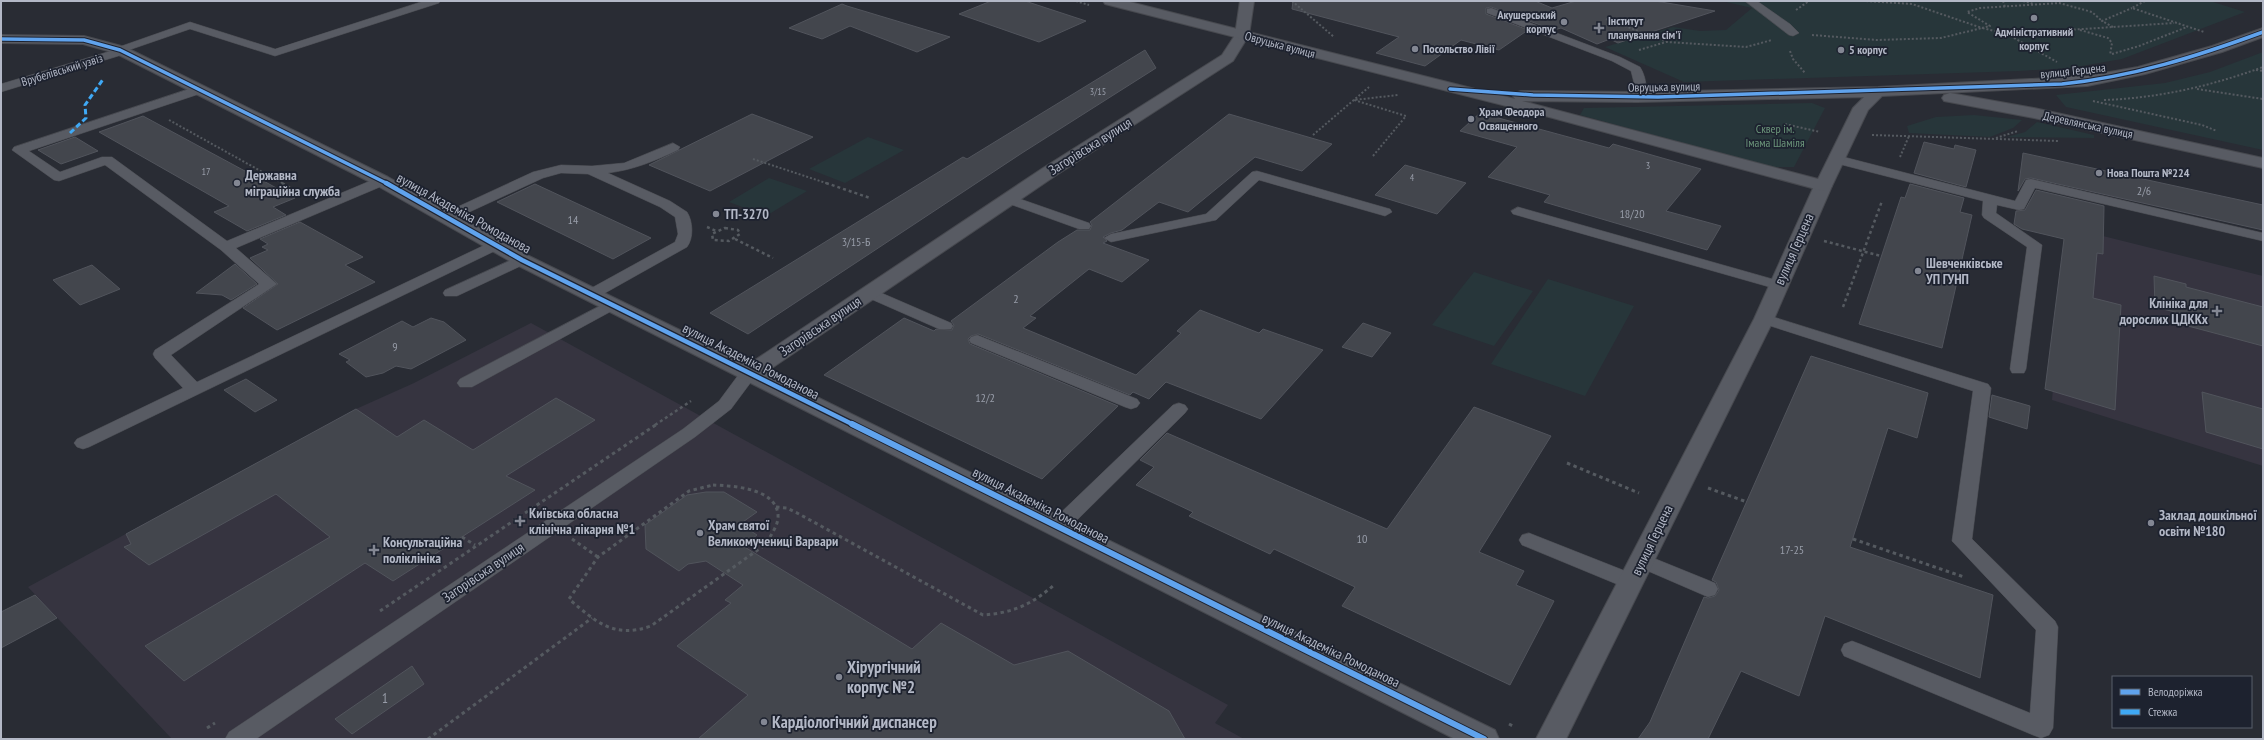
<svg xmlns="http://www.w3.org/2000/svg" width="2264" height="740" font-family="'PT Sans Narrow',sans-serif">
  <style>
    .medical { fill: #363440 }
    .green { fill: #27363a }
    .building { fill: #43464d; stroke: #51545c }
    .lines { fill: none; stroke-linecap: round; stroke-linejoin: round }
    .service-casing { stroke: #47494f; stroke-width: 1 }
    .minor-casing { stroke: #47494f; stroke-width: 2 }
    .tertiary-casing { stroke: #47494f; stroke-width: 2 }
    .path-far2 { stroke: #555a60; stroke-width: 2; stroke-dasharray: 2 2; stroke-linecap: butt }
    .path-far1 { stroke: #555a60; stroke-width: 2.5; stroke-dasharray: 3 3; stroke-linecap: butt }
    .path { stroke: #555a60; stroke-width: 3; stroke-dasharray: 3.5 3.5; stroke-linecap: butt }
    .service { fill: #585b63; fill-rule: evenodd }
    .minor { fill: #585b63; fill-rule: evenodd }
    .tertiary { fill: #585b63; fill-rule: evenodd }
    .quiet { stroke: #3fa9f5; stroke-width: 3; stroke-dasharray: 5.5 3; stroke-linecap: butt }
    .cycleway-far2-casing { stroke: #1d222f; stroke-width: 5.5 }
    .cycleway-far1-casing { stroke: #1d222f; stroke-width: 7 }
    .cycleway-casing { stroke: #1d222f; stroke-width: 8 }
    .cycleway-far2 { stroke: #60a3ed; stroke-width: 3.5 }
    .cycleway-far1 { stroke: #60a3ed; stroke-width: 4.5 }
    .cycleway { stroke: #60a3ed; stroke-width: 6 }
    .poi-dot { fill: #838793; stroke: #1d222f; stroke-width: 1.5 }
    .labels { text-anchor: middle; stroke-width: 3.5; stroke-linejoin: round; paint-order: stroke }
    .far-number-label { font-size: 10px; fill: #979ca8 }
    .far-poi-label { font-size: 12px; font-weight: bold; fill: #b3b8c6; stroke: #1d222f; text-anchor: start }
    .far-street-label { font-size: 12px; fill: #b3b8c6; stroke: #1d222f }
    .far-park-label { font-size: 12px; fill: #6b957a; stroke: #1d222f }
    .number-label { font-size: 12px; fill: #979ca8 }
    .street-label { font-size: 14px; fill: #b3b8c6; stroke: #1d222f }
    .poi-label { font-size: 14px; font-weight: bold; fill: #b3b8c6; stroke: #1d222f; text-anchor: start }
    .near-number-label { font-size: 14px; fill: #979ca8 }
    .near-poi-label { font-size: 17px; font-weight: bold; fill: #b3b8c6; stroke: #1d222f; text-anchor: start }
  </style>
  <rect width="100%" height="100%" fill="#292c34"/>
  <g class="medical">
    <path d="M2067,227L2263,276V466L2052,400Z"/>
    <path d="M531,323L1228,705L1215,723L1244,739H172L28,587L356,409L414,383Z"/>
  </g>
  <g class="green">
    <path d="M1722,1H2210L2245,12L2122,59L2070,68L2019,71L1684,82L1605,47L1673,27L1700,31L1726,30L1752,8Z"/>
    <path d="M2263,52V150L2066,107L2056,95L2165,83L2210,72Z"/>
    <path d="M1812,103L1825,108L1794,167H1771L1580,115L1584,108Z"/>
    <path d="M1974,115L2022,120L2013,128L1990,137L1909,133L1907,126L1936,117Z"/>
    <path d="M2037,122L2094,135V138L2007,137L2025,132Z"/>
    <path d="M868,137L904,150L845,183L809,169Z"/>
    <path d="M769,178L807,191L766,216L729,202Z"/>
    <path d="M1474,272L1533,291L1494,346L1432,325Z"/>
    <path d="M1548,279L1634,306L1585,396L1491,364Z"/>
  </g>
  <g class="building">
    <path d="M991,1H1025L1086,21L1039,42L959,14Z"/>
    <path d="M1293,1H1535L1552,8L1576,1H1655L1715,11L1618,43L1610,39L1597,44L1561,28L1554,30L1491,7L1486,8V14L1528,30L1499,50L1461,40L1425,66L1376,53L1399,37L1292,9Z"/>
    <path d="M842,4L847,6L950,37L917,52L850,26L822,39L789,28Z"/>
    <path d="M1145,50L1156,68L1022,153L748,334L710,313L963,157L967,159Z"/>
    <path d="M1480,113L1609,148L1613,144L1701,169L1666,211L1721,226L1707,250L1544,202L1550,195L1488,177L1517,147L1460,131Z"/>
    <path d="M752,114L813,137L710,191L649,165Z"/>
    <path d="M1229,114L1332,144L1302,171L1255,157L1188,212L1159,202L1122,230L1111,233L1103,237L1107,241L1103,243L1149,260L1122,282L1089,269L1030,316L1036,318L1023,328L1136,375L1181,333L1177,331L1200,310L1259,333L1263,329L1323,350L1261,419L1166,382L1149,399L1133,392L1130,395L978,334L971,336L968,339L970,344L1118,406L1042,479L824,375L904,318L934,331L936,329L952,330L954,325L951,321L1058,242L1077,230H1090L1092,225L1090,222Z"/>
    <path d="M143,116L295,198L273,207L286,215L247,231L214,212L229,206L99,132Z"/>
    <path d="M75,137L98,151L61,164L38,150Z"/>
    <path d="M1924,142L1954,149L1955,145L1976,150L1966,187L1914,173Z"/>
    <path d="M2023,153L2263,205V230L2031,178L2025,179L2018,191Z"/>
    <path d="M1405,165L1466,183L1437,214L1375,195Z"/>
    <path d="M535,184L651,238L613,259L497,202Z"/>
    <path d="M1910,184L1964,198L1960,212L1972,215L1942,348L1859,324L1901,197L1905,198Z"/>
    <path d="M2036,190L2104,206L2103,254L2097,253L2093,298L2121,305L2115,410L2045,389L2064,239L2022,229L2014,224L2016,211L2025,210Z"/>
    <path d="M300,222L363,257L345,265L375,282L277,330L243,308L278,284L250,258L268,250L262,247L268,244L260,239Z"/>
    <path d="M235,264L257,284L231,300L222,295L196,293Z"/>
    <path d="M92,265L120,289L80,305L53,280Z"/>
    <path d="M2154,276L2186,284V287L2263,307V346L2188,326L2187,315L2155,307Z"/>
    <path d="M431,318L444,322L466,340L411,369L396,366L383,373L366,377L346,362L350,360L339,354L402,321L413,327Z"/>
    <path d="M1363,323L1391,333L1372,357L1342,347Z"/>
    <path d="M1811,356L1928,393L1917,438L1888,428L1850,547L1993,595L1980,678L1825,616L1799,696L1741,671L1708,739H1638L1650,722L1704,597L1708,598L1715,596L1719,590L1716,582L1712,580Z"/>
    <path d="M246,379L277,400L255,412L224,390Z"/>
    <path d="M2202,392L2263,409V449L2206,432Z"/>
    <path d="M1992,395L2030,406L2027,429L1989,417Z"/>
    <path d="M556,398L595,420L506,476L535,490L393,581L365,563L184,681L145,646L330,537L276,494L149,565L124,547L131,544L126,534L356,409L397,437L424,420L473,450Z"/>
    <path d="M1474,407L1551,436L1479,552L1524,571L1516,585L1554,601L1510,685L1342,606L1355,587L1274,549L1270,554L1189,516L1193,512L1136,485L1154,467L1140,460L1167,433L1387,529Z"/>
    <path d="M706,492H724L757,512L740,524L757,535L743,546L912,649L941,623L1014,665L1068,651L1169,711L1185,739H698L748,695L677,646L731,603L725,600L743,585L706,561L688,564L679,571L646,549L645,525L687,495Z"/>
    <path d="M35,595L57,618L1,648V612Z"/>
    <path d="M412,666L424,684L352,734L335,719Z"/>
  </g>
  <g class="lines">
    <g class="service-casing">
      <g id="service">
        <path d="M424,1H440L439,3L275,56L190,29L129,50L128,53L1,92V84L114,50L116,48L190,22L275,49Z"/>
        <path d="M1745,1H1757L1790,24L1799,33L1793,36L1789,35Z"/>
        <path d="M1491,8L1620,57L1640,67C1646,76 1651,97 1637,101L1631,97L1635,87L1631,71L1612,61L1487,13V9Z"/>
        <path d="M198,86L204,90L202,93L29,151L60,172L102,157H112L227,241L377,178L382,177L389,181L387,184L236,248L277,284L171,355L197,382L491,242H501L503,245L501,248L89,447L83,449L77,447L74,443L77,439L183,388L155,358L153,354L155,350L259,284L221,250L105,165L59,181L54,180L12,150L14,147Z"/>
        <path d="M673,143L680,147L678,150C655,161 633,170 608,173L670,201L687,212C693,221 694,238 687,247L598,297H586L584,294L586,291L675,242L678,234L675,217L660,207L588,174L561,173L543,178L450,221H440L438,218L440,215L533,172L561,165L592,166L624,163Z"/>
        <path d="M1836,155L2015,201L2026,180L2031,179L2263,233V241L2035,188L2024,209L2019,210L1997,205L1996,213L2042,245L2026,369L2024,373H2012L2010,369L2027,247L1984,218L1982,215L1983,201L1831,162L1829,159Z"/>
        <path d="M1257,171L1390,209L1392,212L1385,216L1259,180L1216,220L1111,242L1104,238L1111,234L1206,214L1252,172Z"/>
        <path d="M1009,195L1089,223L1091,226L1089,229H1079L1004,202L1002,199L1004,196Z"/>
        <path d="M1518,207L1783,282L1786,285L1783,288H1773L1513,214L1511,211Z"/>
        <path d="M522,255L527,257L530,260L527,263L457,296H445L443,293L445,290Z"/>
        <path d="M870,288L951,323L953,326L951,329H939L864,296L862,293L864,290Z"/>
        <path d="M613,299L619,301L621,304L619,307L472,387H460L457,383L460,379Z"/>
        <path d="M1764,314L1988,384L1991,388L1972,539L2055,621L2058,627L2053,728L2049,735L2041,738L2033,735L1844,656L1841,650L1844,644L1852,641L1860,644L2030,713L2036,630L1952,541L1973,391L1758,322L1756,319L1758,316Z"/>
        <path d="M977,335L1137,399L1140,403L1137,407L1131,409L1125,407L971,343L969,340L971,337Z"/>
        <path d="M748,369L754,370L757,374L731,409L695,437L256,739H225L229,732L683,429L719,401L742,370Z"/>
        <path d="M1179,403L1185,405L1188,409L1185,413L1065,532L1058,534L1051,532L1048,527L1051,522L1173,405Z"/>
        <path d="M1529,533L1638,576L1641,582L1638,588L1631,590L1522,545L1519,540L1522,535Z"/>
        <path d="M1641,553L1715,583L1718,589L1715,595L1708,597L1634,565L1631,560L1634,555Z"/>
      </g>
    </g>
    <g class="minor-casing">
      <g id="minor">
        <path d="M1240,1H1254L1249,35L1233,61L1055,176L766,372L1495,730L1499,739H1455L515,264L376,185L115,53L83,44L1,43V35L84,36L125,47L388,177L529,256L749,364L1043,168L1222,55L1235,35Z"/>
        <path d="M1823,181L1829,182L1832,186L1774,319L1566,739H1536L1754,319L1814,186L1817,182Z"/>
      </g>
    </g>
    <g class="tertiary-casing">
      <g id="tertiary">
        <path d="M1103,1H1126L1515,99L1513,96L1515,93L1521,91L1637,92L1878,87L2087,76L2138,67L2212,46L2263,28V37L2222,52L2145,74L2087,86L1882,96L1868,110L1832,186L1829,190L1823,191L1538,114L1105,4ZM1864,97L1853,108L1818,179L1522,101L1637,102Z"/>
        <path d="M1950,93L2034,108L2263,158V168L2034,118L1944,101L1942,98L1944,95Z"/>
      </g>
    </g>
    <g class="path-far2">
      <path d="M1076,1L1089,5"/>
      <path d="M1292,1L1334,37"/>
      <path d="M1866,1L1912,4L1982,28L1990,26L1967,12L1980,8L2059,3L2092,12L2102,21"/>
      <path d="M2003,1L2005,7"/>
      <path d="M2023,1L2034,4"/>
      <path d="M2145,1L2132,8L2204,32"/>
      <path d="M1796,10L1809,1"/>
      <path d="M1606,19L1665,41"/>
      <path d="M2113,27L2102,21L2132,8"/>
      <path d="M2080,30L2108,38L2112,43L2110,55"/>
      <path d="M2007,34L2057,62"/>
      <path d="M1812,35L1877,40L1941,38L1982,28L2007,34L2174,23"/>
      <path d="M1639,50L1666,42L1746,47L1772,40"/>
      <path d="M1790,51L1793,59L1805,73"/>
      <path d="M2112,54L2139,46L2187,27"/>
      <path d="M2256,70L2263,71"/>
      <path d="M2197,89L2263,99"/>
      <path d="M2104,100C2159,98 2211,86 2263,67"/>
      <path d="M2093,101L2202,125L2217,131"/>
      <path d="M169,120L284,184"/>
      <path d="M1785,124L1820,132"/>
      <path d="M1313,135L1369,87"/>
      <path d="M1872,135L2059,141"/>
      <path d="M1996,138L2018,131"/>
      <path d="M1373,156L1406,116L1354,100L1398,95"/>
      <path d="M1900,157L1909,136"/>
      <path d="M753,159L829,184"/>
    </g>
    <g class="path-far1">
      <path d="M282,183L301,194"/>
      <path d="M826,183L870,198"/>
      <path d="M707,227L716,231"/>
      <path d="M725,228L738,230L740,234L729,241L713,240L712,234Z"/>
      <path d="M735,239L773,258"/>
      <path d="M1824,241L1881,256"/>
      <path d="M1843,307L1882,201"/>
      <path d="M655,425L691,401"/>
    </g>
    <g class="path">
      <path d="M1567,463L1639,493"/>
      <path d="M713,485C733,486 776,488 778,515C779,525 770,536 766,544L651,626C614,639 596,622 569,599L598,557L689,491Z"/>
      <path d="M1708,488L1747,502"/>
      <path d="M776,507L787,508L799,514L983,615C1013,613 1033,604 1055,584"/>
      <path d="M462,537L475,545"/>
      <path d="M572,539L598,557"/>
      <path d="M1853,539L1964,577"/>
      <path d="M380,611L657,424"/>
      <path d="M1509,724L1515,727"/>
      <path d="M207,728L215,723"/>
      <path d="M428,739L592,618"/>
    </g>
    <use href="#service" class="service"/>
    <use href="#minor" class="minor"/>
    <use href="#tertiary" class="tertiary"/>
    <path class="quiet" d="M70,133L86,118L85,105L104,78"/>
    <g class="cycleway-far2-casing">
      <g id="cycleway-far2">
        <path d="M1,39L84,40L120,50L388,184"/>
        <path d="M1450,89L1533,95L1658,97L2062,84C2132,77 2198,56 2263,32"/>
      </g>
    </g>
    <g class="cycleway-far1-casing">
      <path id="cycleway-far1" d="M386,183L522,260L854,425"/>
    </g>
    <g class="cycleway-casing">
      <path id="cycleway" d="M852,424L1484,739"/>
    </g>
    <use href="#cycleway-far2" class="cycleway-far2"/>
    <use href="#cycleway-far1" class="cycleway-far1"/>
    <use href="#cycleway" class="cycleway"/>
  </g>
  <g class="poi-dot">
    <circle cx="2034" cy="18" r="4"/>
    <circle cx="1564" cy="22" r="4"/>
    <path d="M1597 22h4v4h4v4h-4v4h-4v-4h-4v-4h4z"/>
    <circle cx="1415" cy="49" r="4"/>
    <circle cx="1841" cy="50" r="4"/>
    <circle cx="1471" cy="119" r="4"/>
    <circle cx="2099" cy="173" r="4"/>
    <circle cx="237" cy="183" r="4"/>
    <circle cx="716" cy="214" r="4"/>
    <circle cx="1918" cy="271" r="4"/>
    <path d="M2215 305h4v4h4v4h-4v4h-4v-4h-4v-4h4z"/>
    <path d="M518 515h4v4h4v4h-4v4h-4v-4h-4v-4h4z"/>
    <circle cx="2151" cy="523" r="4"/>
    <circle cx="700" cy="533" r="4"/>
    <path d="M372 544h4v4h4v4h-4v4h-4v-4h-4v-4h4z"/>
    <circle cx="839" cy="677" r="4"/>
    <circle cx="764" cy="722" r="4"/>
  </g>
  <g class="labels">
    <g class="far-number-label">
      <text x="1098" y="95">3/15</text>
      <text x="1648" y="169">3</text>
      <text x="206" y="175">17</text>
      <text x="1412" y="181">4</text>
    </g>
    <g class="far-poi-label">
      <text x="1556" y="19" text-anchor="end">Акушерський<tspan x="1556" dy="14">корпус</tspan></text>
      <text x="1608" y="25">Інститут<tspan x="1608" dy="14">планування сім'ї</tspan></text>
      <text x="2034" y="36" text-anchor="middle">Адміністративний<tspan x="2034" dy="14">корпус</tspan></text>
      <text x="1423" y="53">Посольство Лівії</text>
      <text x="1849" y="54">5 корпус</text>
      <text x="1479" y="116">Храм Феодора<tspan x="1479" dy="14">Освященного</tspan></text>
      <text x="2107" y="177">Нова Пошта №224</text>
    </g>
    <g class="far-street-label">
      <text transform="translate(1280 45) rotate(15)" y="4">Овруцька вулиця</text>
      <text transform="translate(62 70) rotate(-17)" y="4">Врубелівський узвіз</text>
      <text transform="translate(2073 71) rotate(-6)" y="4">вулиця Герцена</text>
      <text transform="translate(1664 87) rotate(-1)" y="4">Овруцька вулиця</text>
      <text transform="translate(2088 125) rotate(12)" y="4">Деревлянська вулиця</text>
    </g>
    <g class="far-park-label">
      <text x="1775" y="133">Сквер ім.<tspan x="1775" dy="14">Імама Шаміля</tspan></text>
    </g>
    <g class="number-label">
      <text x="2144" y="195">2/6</text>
      <text x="1632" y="218">18/20</text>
      <text x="573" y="224">14</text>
      <text x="856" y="246">3/15-Б</text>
      <text x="1016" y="303">2</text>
      <text x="395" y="351">9</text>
      <text x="985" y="402">12/2</text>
      <text x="1362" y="543">10</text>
      <text x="1792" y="554">17-25</text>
    </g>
    <g class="street-label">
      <text transform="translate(1090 146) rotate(-32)" y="5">Загорівська вулиця</text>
      <text transform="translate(464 213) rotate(29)" y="5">вулиця Академіка Ромоданова</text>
      <text transform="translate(1794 249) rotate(-66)" y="5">вулиця Герцена</text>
      <text transform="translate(820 326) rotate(-34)" y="5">Загорівська вулиця</text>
      <text transform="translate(751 361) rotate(27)" y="5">вулиця Академіка Ромоданова</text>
      <text transform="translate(1041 505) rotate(27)" y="5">вулиця Академіка Ромоданова</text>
      <text transform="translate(1652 540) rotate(-64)" y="5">вулиця Герцена</text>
      <text transform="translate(483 572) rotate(-34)" y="5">Загорівська вулиця</text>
      <text transform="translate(1331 650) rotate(26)" y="5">вулиця Академіка Ромоданова</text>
    </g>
    <g class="poi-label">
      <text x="245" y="180">Державна<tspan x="245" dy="16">міграційна служба</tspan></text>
      <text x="724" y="219">ТП-3270</text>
      <text x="1926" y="268">Шевченківське<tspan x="1926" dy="16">УП ГУНП</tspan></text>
      <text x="2208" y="308" text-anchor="end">Клініка для<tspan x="2208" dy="16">дорослих ЦДККх</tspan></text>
      <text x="529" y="518">Київська обласна<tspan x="529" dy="16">клінічна лікарня №1</tspan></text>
      <text x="2159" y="520">Заклад дошкільної<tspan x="2159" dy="16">освіти №180</tspan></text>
      <text x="708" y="530">Храм святої<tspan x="708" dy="16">Великомучениці Варвари</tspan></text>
      <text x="383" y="547">Консультаційна<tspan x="383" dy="16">поліклініка</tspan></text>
    </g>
    <g class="near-number-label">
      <text x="385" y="703">1</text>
    </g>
    <g class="near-poi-label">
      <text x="847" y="673">Хірургічний<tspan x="847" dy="20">корпус №2</tspan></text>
      <text x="772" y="728">Кардіологічний диспансер</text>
    </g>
  </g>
  <rect width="2264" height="740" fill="none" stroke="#b3b8c6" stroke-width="4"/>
  <rect x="2112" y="676" width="140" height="52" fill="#1d222f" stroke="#595e6b"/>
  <rect x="2120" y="689" width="20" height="6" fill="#60a3ed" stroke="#595e6b"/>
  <text x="2148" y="696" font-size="12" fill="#b3b8c6">Велодоріжка</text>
  <rect x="2120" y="709" width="20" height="6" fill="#3fa9f5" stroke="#595e6b"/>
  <text x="2148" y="716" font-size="12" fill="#b3b8c6">Стежка</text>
</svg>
